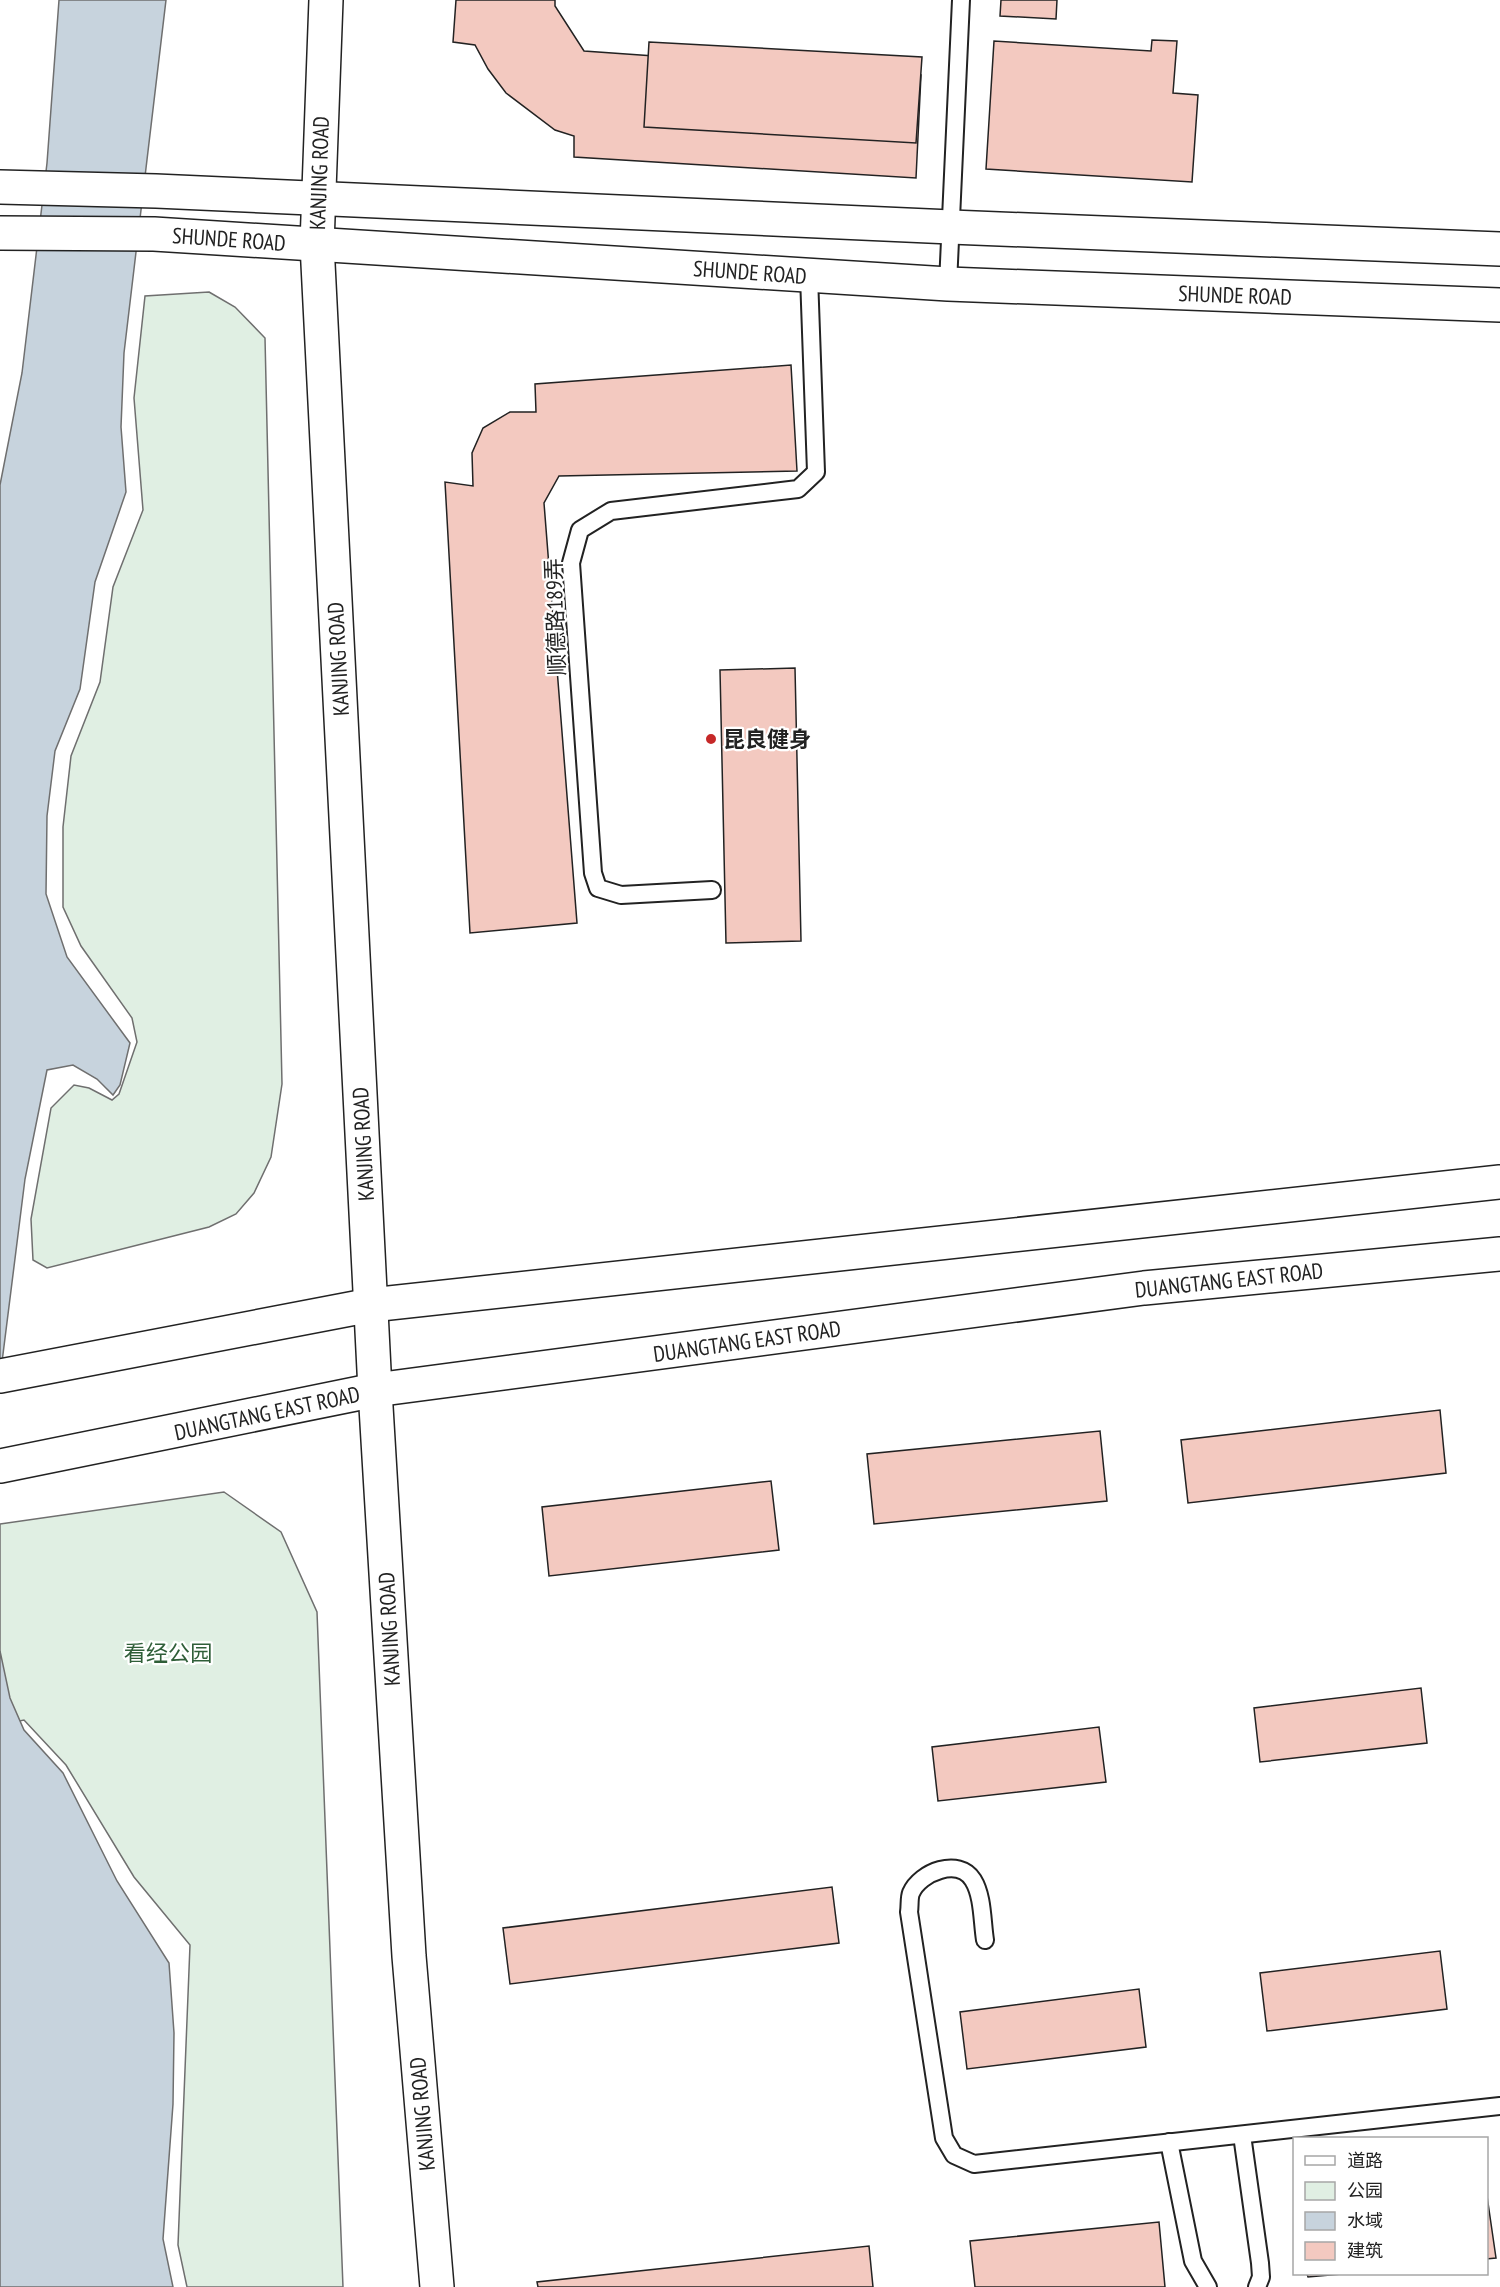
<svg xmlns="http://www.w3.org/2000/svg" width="1500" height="2287" font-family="'PT Sans Narrow','Noto Sans SC',sans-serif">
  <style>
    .green { fill: #e0efe3; stroke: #6f6f6f; stroke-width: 1.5 }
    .water { fill: #c7d3dd; stroke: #6f6f6f; stroke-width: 1.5 }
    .building { fill: #f3c9c0; stroke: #222; stroke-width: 1.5 }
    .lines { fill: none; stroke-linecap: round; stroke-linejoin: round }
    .lane-casing { stroke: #222; stroke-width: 20 }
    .street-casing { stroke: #222; stroke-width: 36 }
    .secondary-casing { stroke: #222; stroke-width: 36 }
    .lane { stroke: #fff; stroke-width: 16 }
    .street { stroke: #fff; stroke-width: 33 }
    .secondary { stroke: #fff; stroke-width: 33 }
    .poi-dot { fill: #c62828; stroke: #fff; stroke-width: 2 }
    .labels { text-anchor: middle; stroke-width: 4.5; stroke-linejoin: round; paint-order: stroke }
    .street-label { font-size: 22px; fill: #222; stroke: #fff }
    .poi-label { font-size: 22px; font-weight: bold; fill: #222; stroke: #fff; text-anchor: start }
    .park-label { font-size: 22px; fill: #2f5e38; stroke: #fff }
  </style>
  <rect width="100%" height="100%" fill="#fff"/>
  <g class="green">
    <path d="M209,292L235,307L265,338L282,1084L271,1157L254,1193L236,1214L209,1227L47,1268L33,1260L31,1219L51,1108L74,1085L89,1088L112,1100L119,1094L137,1042L132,1018L81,946L63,907V827L71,756L100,682L113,587L143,510L134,398L145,296Z"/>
    <path d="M224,1492L281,1532L317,1612L343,2287H187L178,2245L190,1945L134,1877L66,1765L24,1720L0,1725V1524Z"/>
  </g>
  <g class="water">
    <path d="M59,0H166L124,353L121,427L126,492L95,582L80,689L55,751L47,816L46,894L67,957L130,1043L120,1085L113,1095L97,1079L73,1065L47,1070L25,1179L0,1378V485L22,373L47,163Z"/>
    <path d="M0,1651L10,1698L24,1730L63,1773L117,1881L169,1963L174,2033L173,2104L163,2239L173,2287H0Z"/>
  </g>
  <g class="building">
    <path d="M456,0H555V6L584,51L921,75L916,178L574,157V136L555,130L506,93L488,69L475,45L453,42Z"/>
    <path d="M1001,0H1057L1056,19L1000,16Z"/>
    <path d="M1152,40L1177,41L1173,93L1198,95L1192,182L986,169L994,41L1151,51Z"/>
    <path d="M649,42L922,57L916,143L644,127Z"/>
    <path d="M791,365L797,471L559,476L544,503L577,923L470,933L445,482L473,486L472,453L483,428L510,412H536L535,384Z"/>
    <path d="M795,668L801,941L726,943L720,670Z"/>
    <path d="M1440,1410L1446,1473L1188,1503L1181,1440Z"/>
    <path d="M1100,1431L1107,1501L874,1524L867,1454Z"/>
    <path d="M771,1481L779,1550L549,1576L542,1507Z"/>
    <path d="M1421,1688L1427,1743L1260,1762L1254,1708Z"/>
    <path d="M1099,1727L1106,1782L938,1801L932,1747Z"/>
    <path d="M832,1887L839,1943L510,1984L503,1928Z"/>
    <path d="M1440,1951L1447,2009L1267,2031L1260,1973Z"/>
    <path d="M1139,1989L1146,2047L967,2069L960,2012Z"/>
    <path d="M1486,2189L1496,2258L1486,2259Z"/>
    <path d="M1159,2222L1165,2287H975L970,2241Z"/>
    <path d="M869,2246L873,2287H538L537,2282Z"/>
    <path d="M1307,2274H1342L1308,2277Z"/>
  </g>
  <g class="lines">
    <g class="lane-casing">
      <g id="lane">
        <path d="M948,284L961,0"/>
        <path d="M712,890L621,895L598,888L593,873L571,563L580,530L611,511L798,489L816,472L809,276"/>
        <path d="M985,1940C982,1921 983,1896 973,1880C959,1857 920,1872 911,1893C909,1898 910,1906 909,1912L944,2138L954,2155L974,2164L1500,2106"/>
        <path d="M1242,2135L1260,2263L1261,2277L1257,2287"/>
        <path d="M1169,2142L1193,2261L1208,2287"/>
      </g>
    </g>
    <g class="street-casing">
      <g id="street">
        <path d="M0,187L156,191L951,227L1500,249"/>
        <path d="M0,233L154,234L948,284L1500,305"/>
      </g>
    </g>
    <g class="secondary-casing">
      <g id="secondary">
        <path d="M326,0L317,244L375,1390L409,1956L437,2287"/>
        <path d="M0,1376L371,1305L1500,1182"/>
        <path d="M0,1466L375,1390L1144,1288L1500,1254"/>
      </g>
    </g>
    <use href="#lane" class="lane"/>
    <use href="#street" class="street"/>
    <use href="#secondary" class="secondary"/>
  </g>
  <circle class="poi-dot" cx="711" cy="739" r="6"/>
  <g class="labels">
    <g class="street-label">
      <text transform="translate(319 173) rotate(-88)" y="8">KANJING ROAD</text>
      <text transform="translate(229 239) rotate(4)" y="8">SHUNDE ROAD</text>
      <text transform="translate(750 272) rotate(4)" y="8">SHUNDE ROAD</text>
      <text transform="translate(1235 295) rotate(2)" y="8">SHUNDE ROAD</text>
      <text transform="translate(555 617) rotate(-92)" y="8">顺德路189弄</text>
      <text transform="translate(338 659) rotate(-93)" y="8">KANJING ROAD</text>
      <text transform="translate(363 1144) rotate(-93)" y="8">KANJING ROAD</text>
      <text transform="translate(1229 1280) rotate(-6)" y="8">DUANGTANG EAST ROAD</text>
      <text transform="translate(747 1341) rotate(-8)" y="8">DUANGTANG EAST ROAD</text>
      <text transform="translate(267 1413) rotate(-12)" y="8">DUANGTANG EAST ROAD</text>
      <text transform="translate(389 1629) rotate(-93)" y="8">KANJING ROAD</text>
      <text transform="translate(422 2114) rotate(-95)" y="8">KANJING ROAD</text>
    </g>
    <g class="poi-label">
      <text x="723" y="747">昆良健身</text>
    </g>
    <g class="park-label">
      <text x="168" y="1661">看经公园</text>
    </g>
  </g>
  <rect x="1293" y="2137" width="195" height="138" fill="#ffffff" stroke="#a7a7a7" stroke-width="1.5"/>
  <rect x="1305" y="2156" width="30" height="9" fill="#ffffff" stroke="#a7a7a7" stroke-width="1.5"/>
  <text x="1347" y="2167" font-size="18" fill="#222222">道路</text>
  <rect x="1305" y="2182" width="30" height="18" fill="#e0efe3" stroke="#a7a7a7" stroke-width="1.5"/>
  <text x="1347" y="2197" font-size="18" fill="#222222">公园</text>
  <rect x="1305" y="2212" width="30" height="18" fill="#c7d3dd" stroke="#a7a7a7" stroke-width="1.5"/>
  <text x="1347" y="2227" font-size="18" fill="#222222">水域</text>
  <rect x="1305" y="2242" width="30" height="18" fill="#f3c9c0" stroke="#a7a7a7" stroke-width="1.5"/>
  <text x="1347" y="2257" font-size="18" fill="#222222">建筑</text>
</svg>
